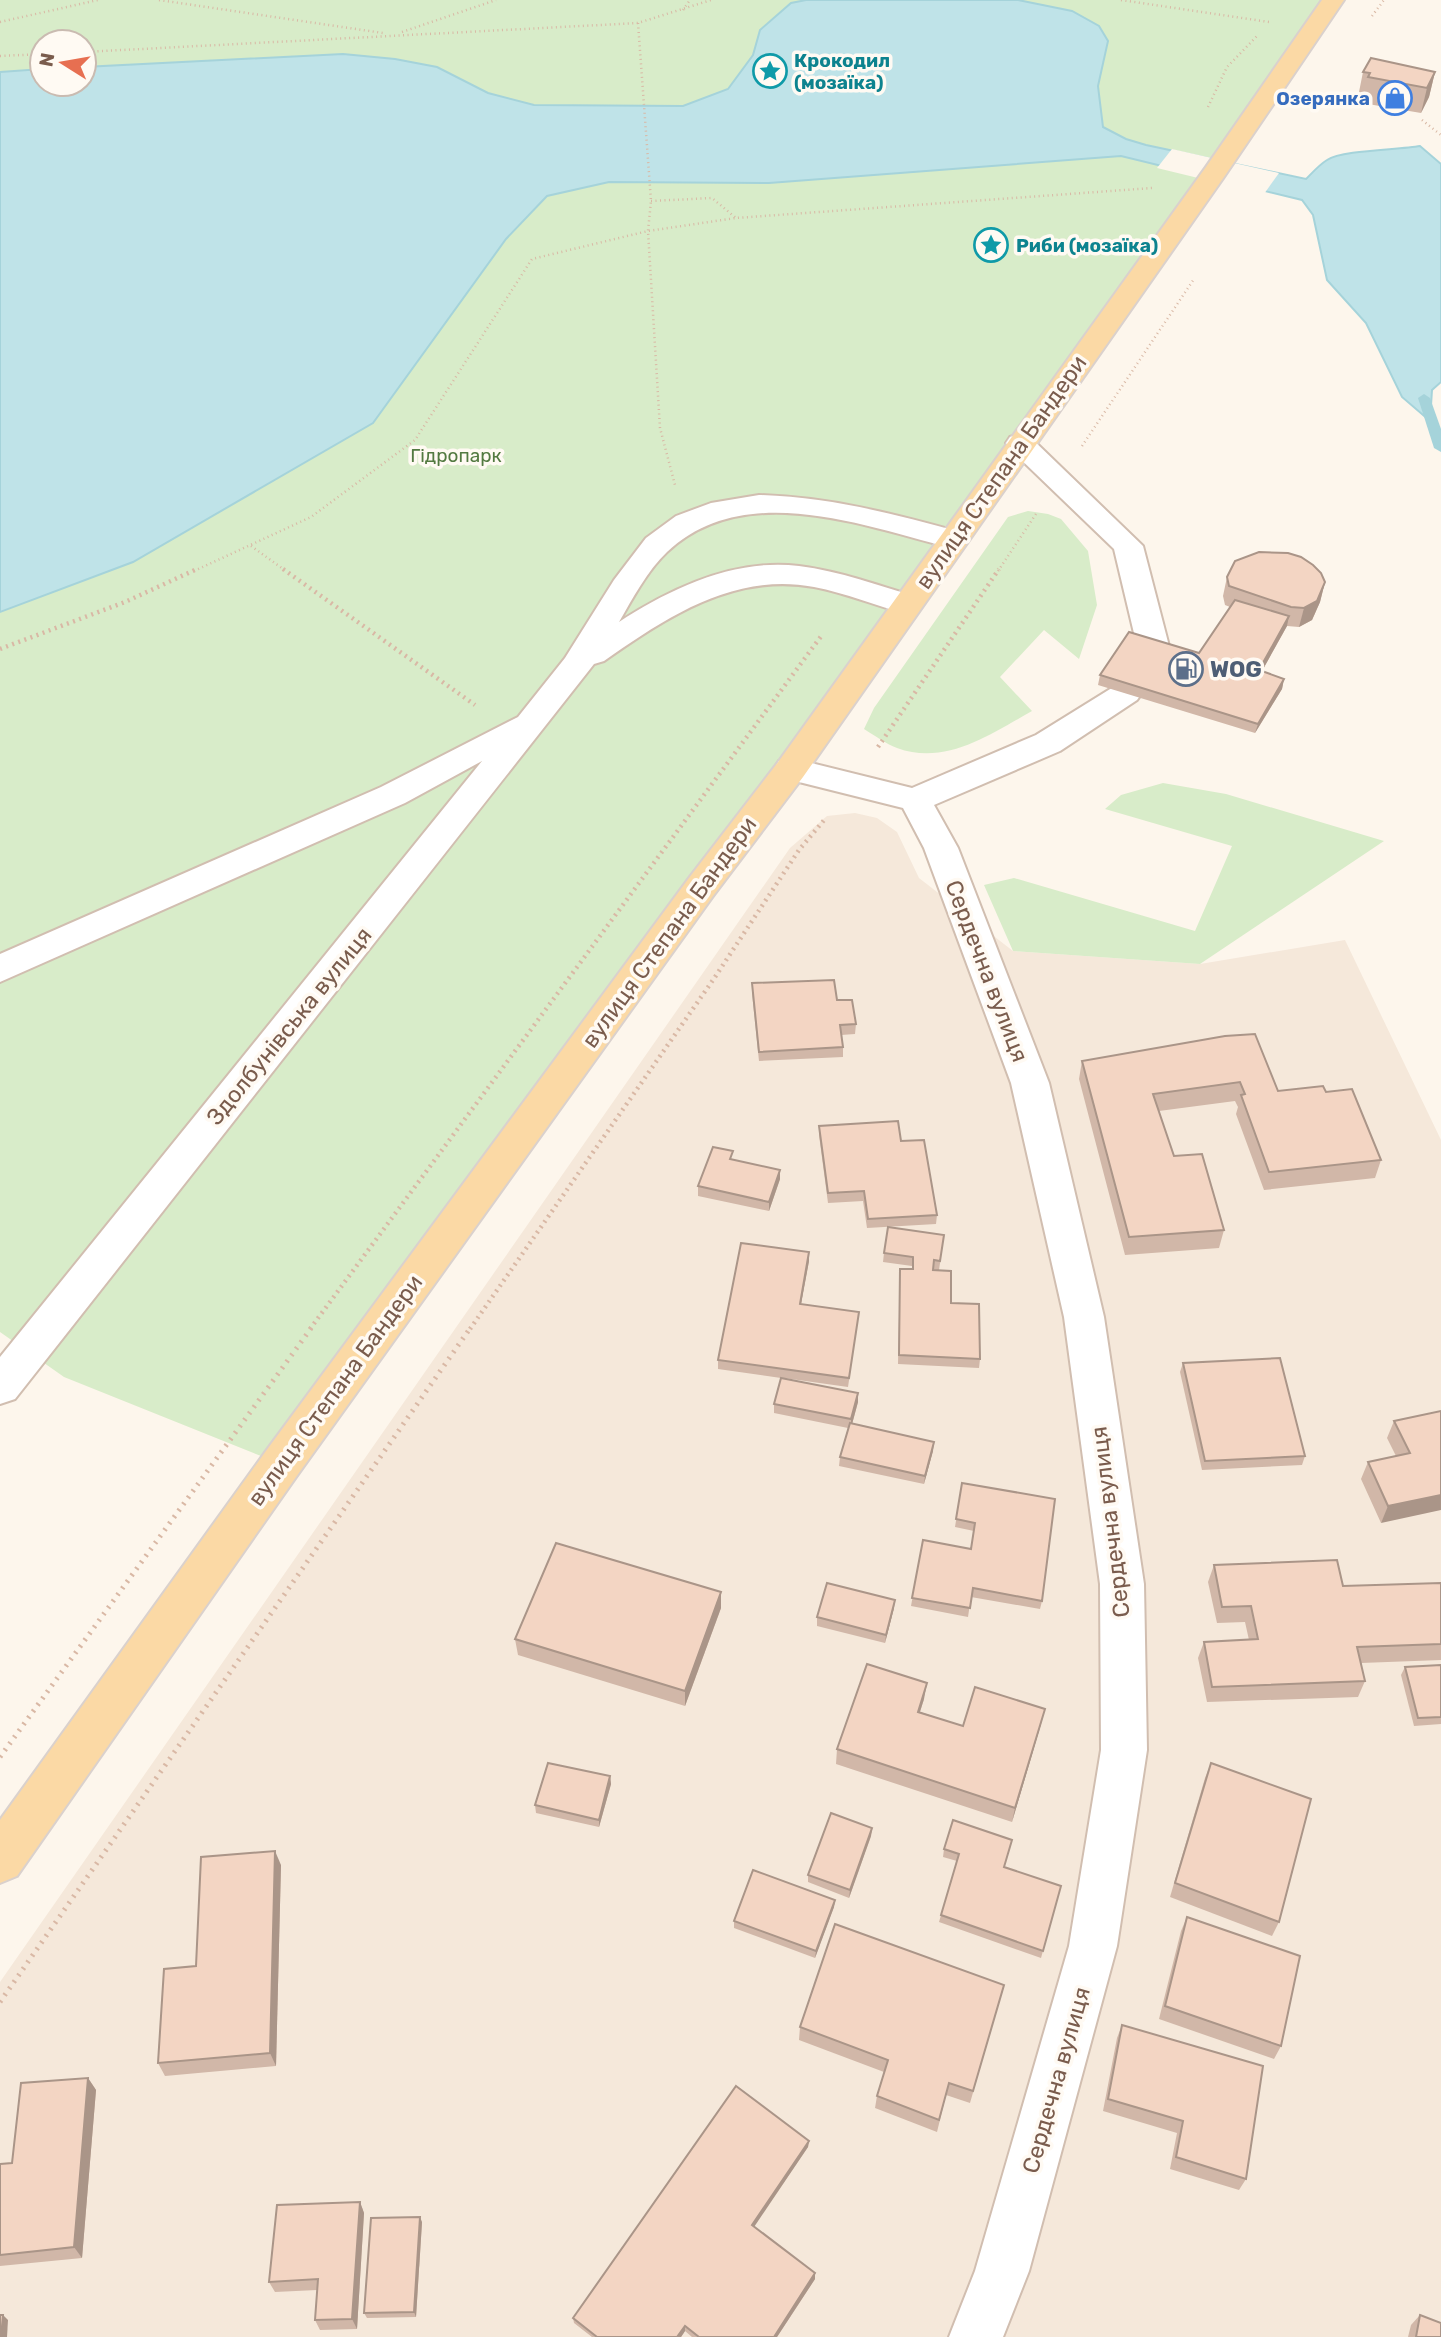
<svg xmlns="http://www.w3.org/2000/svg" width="1441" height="2337" font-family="Rubik,sans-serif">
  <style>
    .residential { fill: #f5e8da }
    .green { fill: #d8ecc9; fill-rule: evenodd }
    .water { fill: #bfe3e8; stroke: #a5d3da; stroke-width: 2 }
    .pier { fill: #fdf6ec }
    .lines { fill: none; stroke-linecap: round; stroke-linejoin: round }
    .stream { fill: #a5d3da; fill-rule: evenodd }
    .minor-casing { stroke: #d1beb0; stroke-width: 4 }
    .major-casing { stroke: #dad1cd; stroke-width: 4 }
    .path-far2 { stroke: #d9b8a5; stroke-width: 2.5; stroke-dasharray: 1 3.5; stroke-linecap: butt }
    .path-far1 { stroke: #d9b8a5; stroke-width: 4.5; stroke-dasharray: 2 4.5; stroke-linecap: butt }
    .path { stroke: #d9b8a5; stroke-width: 5; stroke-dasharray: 2 6; stroke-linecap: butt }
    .minor { fill: #fff; fill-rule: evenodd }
    .major { fill: #fbd9a5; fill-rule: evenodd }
    .wall { fill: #d1b7a8 }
    .shaded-wall { fill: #aa9588 }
    .building { fill: #f3d5c3; stroke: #aa9588; stroke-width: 2 }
    .labels { text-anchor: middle; stroke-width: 7; stroke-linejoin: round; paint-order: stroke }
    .far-culture-label { font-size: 19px; font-weight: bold; fill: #0d838f; stroke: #fffaf3; text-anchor: start }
    .far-shop-label { font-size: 19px; font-weight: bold; fill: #366cbe; stroke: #fffaf3; text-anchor: end }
    .far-park-label { font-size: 19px; fill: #537a41; stroke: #fffaf3 }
    .street-label { font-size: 23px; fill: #7a5c4d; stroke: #fffaf3 }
    .service-label { font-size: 23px; font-weight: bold; fill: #4e5e75; stroke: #fffaf3; text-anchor: start }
  </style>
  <rect width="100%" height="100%" fill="#fdf6ec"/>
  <path class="residential" d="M855,813L877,818L897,832L919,878L1013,951L1200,964L1345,940L1441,1140V2337H0V1982L790,848L827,816Z"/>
  <g class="green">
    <path d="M0,0H1333L281,1464L64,1377L0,1332ZM42,42H84V84H42Z"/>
    <path d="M1028,511L1048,514L1061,519L1088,551L1097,605L1079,659L1044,630L1000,677L1032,711C991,734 946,766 897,748C886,744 874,735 864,729L874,708L1008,517Z"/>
    <path d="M1163,783L1226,794L1384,841L1200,964L1013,951L984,885L1014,878L1195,931L1232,846L1105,809L1121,795Z"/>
  </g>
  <path class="water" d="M806,0H1018L1072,11L1099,26L1108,41L1098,86L1103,127L1126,139L1146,145L1306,179C1312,173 1319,165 1327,160C1342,150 1398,150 1420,146L1441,164V382L1432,390L1430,421L1402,397L1366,323L1327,280L1313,215L1302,200L1121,156L769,183L609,182L547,196L506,239L373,423L133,562L0,612V72L42,69V84H84V67L343,54L395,59L437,67L488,93L534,105L683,106L728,89L753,55L760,30L791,3Z"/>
  <path class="pier" d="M1172,149L1279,173L1264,194L1157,168Z"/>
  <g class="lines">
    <path class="stream" d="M1424,394L1430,398L1441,429V452L1434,448L1418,398Z"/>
    <g class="minor-casing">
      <g id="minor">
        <path d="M1020,434L1030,437L1143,546L1170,650L1165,657L1154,660L1143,657L1138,650L1114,549L1010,449L1006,443L1010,437Z"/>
        <path d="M759,495C830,497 895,514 963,533L967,539L963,545L952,548C863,526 745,479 667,552C647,571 633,598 619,622C671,588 735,558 799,566C840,571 879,586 918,597L922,604L918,611L907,614C876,606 846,593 814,587C734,572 667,617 604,661L594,664L15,1399L0,1404V1357L482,761L405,803L0,982V954L381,787L518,717L565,658L614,580L646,538L676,516L711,503Z"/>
        <path d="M1126,683L1137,686L1142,693L1137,700L1060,751L934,805L958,848L1049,1083L1104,1317L1144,1584L1147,1750L1117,1946L1029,2271L1003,2337H949L975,2271L1069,1946L1101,1750L1100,1584L1064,1317L1011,1083L924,848L903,808L779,777L774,769L779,761L791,758L912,788L1036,735L1115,686Z"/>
      </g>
    </g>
    <g class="major-casing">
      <path id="major" d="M1322,0H1344L1224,177L803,777L713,896L296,1477L17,1876L0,1883V1820L266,1451L689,878L779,761L1206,167Z"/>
    </g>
    <g class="path-far2">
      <path d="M159,0L383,33"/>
      <path d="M1121,0L1269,22"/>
      <path d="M683,10L690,0"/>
      <path d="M1372,16L1384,0"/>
      <path d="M0,22L98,0"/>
      <path d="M638,23L651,201L648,231L660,428L675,485"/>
      <path d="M402,32L496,0"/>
      <path d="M84,52L638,23L711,0"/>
      <path d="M0,56L42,54"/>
      <path d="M1208,107L1227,67L1257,36"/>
      <path d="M1422,120L1441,135"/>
      <path d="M651,201L712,198L736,218"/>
      <path d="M1082,446L1194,279"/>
      <path d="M251,546L286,571"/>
      <path d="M194,571L311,517L415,440L532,259L648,231L736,218L1152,188"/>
      <path d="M998,571L1036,514"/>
    </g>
    <g class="path-far1">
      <path d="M283,569L475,705"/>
      <path d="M0,649L125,602L197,569"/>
      <path d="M878,747L999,569"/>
      <path d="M310,1329L822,635"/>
      <path d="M470,1329L713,980L799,850L825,819"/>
    </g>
    <g class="path">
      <path d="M0,1757L312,1327"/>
      <path d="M0,2002L471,1327"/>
    </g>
    <use href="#minor" class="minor"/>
    <use href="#major" class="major"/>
  </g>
  <g class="wall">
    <path d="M1363,72H1435L1429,97L1421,113L1362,103L1363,99L1358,97Z"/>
    <path d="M1227,577L1325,582L1320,602L1312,620L1299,627L1287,626L1262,671L1284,679L1282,689L1255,733L1098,685L1100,675L1199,653L1230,607L1225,605L1223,596Z"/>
    <path d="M752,983L837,1000L856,1024L855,1034L841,1035L843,1047V1057L759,1061L752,993Z"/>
    <path d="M1225,1036L1278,1091L1326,1092L1381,1160L1375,1178L1264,1190L1236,1114L1238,1107L1235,1101L1159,1111L1174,1156L1224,1230L1219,1248L1125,1255L1079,1079L1082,1061Z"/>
    <path d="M819,1126L901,1141L937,1215L936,1224L867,1228L863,1201L828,1203L819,1135Z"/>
    <path d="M733,1159L780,1179L769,1211L698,1196V1186Z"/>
    <path d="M944,1235L939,1270H933L980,1359L979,1368L898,1364L900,1269H912V1266L883,1262L884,1253Z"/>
    <path d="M809,1261L801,1305L859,1312L848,1387L784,1378L858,1402L852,1424L933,1451L924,1484L839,1466L840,1457L848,1428L774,1413V1404L781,1378L718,1369V1360Z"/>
    <path d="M1183,1363L1305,1456L1302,1465L1202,1470L1180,1372Z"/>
    <path d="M1441,1411L1381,1523L1361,1479L1368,1462L1396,1456L1387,1438L1394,1421Z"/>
    <path d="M962,1483L1042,1601L1040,1609L971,1597L968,1617L911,1606L923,1540L971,1549L974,1531L955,1527Z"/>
    <path d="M1214,1565L1343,1586L1441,1583V1660L1361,1663L1365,1681L1358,1697L1207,1702L1198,1658L1204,1642L1249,1640L1245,1622L1217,1623L1208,1582Z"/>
    <path d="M721,1608L685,1706L518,1655L515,1639Z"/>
    <path d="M894,1608L885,1643L817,1626V1617Z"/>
    <path d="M1441,1665V1724L1414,1726L1401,1675L1405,1667Z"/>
    <path d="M924,1699L920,1712L963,1726L1041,1724L1012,1822L836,1764L837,1749Z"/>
    <path d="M1211,1763L1279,1922L1272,1936L1170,1897L1205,1778Z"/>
    <path d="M610,1776L611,1784L599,1827L536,1813L535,1805Z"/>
    <path d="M872,1828L871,1836L849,1898L808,1882V1875Z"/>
    <path d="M944,1849L1004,1867L1061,1886L1041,1958L939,1922L957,1861L943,1857Z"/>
    <path d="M281,1865L276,2066L165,2076L158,2063L196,1966Z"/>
    <path d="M835,1900L834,1907L815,1958L734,1928V1921Z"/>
    <path d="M1187,1917L1281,2046L1274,2059L1159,2019L1181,1931Z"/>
    <path d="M1004,1985L970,2103L946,2095L937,2132L875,2108L877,2096L884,2072L799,2040L800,2027Z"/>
    <path d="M1122,2025L1246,2179L1239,2190L1170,2169L1177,2133L1103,2111L1117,2038Z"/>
    <path d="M88,2078L96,2090L82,2258L0,2266V2164L12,2163Z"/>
    <path d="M809,2141L808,2147L754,2226L815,2279L777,2337H692L685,2331L681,2337H592L574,2323L573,2318Z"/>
    <path d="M360,2202L364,2213L357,2329L320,2330L315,2320L317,2290L275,2292L269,2282Z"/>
    <path d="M422,2222L416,2317L367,2318L364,2313Z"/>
    <path d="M1420,2315L1441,2337H1408L1411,2325Z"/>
  </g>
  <g class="shaded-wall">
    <path d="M1435,72L1429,97L1421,113L1427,88Z"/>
    <path d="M1325,582L1320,602L1312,620L1299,627L1304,608Z"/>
    <path d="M1289,616L1287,626L1257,680L1259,670Z"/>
    <path d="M1284,679L1282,689L1255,733L1258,724Z"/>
    <path d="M780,1170V1179L769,1211V1202Z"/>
    <path d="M809,1252V1261L799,1314L800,1304Z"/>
    <path d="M858,1393V1402L851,1428V1419Z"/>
    <path d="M934,1442L933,1451L924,1484L925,1476Z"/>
    <path d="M1441,1495V1510L1381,1523L1388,1506Z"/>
    <path d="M721,1592V1608L685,1706V1691Z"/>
    <path d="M895,1600L894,1608L885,1643L886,1635Z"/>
    <path d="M927,1683L924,1699L915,1727L918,1712Z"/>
    <path d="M1045,1709L1041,1724L1012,1822L1015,1808Z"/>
    <path d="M610,1776L611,1784L599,1827V1820Z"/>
    <path d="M872,1828L871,1836L849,1898L850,1890Z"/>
    <path d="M275,1851L281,1865L276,2066L270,2053Z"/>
    <path d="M835,1900L834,1907L815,1958L816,1951Z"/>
    <path d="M88,2078L96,2090L82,2258L74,2247Z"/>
    <path d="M809,2141L808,2147L752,2230V2225Z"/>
    <path d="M360,2202L364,2213L357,2329L352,2319Z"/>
    <path d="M420,2217L422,2222L416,2317L414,2312Z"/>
    <path d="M815,2273V2279L777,2337H774Z"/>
    <path d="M3,2315L8,2320L7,2337H1Z"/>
    <path d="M685,2326V2331L681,2337H677Z"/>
  </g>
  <g class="building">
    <path d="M1371,58L1435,72L1427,88L1368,77L1370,73L1363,72Z"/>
    <path d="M1259,552L1288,553L1301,557L1313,565L1321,573L1325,582L1317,601L1304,608L1291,607L1229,586L1227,577L1235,561Z"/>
    <path d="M1235,600L1289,616L1259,670L1284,679L1258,724L1100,675L1129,632L1199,653Z"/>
    <path d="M834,980L837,1000H852L856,1024L840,1025L843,1047L759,1052L752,983Z"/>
    <path d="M1255,1034L1278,1091L1323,1086L1326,1092L1352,1089L1381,1160L1269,1172L1241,1095L1245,1094L1240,1082L1153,1094L1174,1156L1202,1154L1224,1230L1129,1237L1082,1061L1225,1036Z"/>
    <path d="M898,1121L901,1141L924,1140L937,1215L868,1219L864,1191L828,1193L819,1126Z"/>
    <path d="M713,1147L733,1151L730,1159L780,1170L769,1202L698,1186Z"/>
    <path d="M888,1227L944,1235L940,1261L934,1260L933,1270L951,1271V1303L979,1304L980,1359L899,1355L900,1269H913V1257L884,1253Z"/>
    <path d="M741,1243L809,1252L800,1304L859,1312L849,1378L718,1360Z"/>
    <path d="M1280,1358L1305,1456L1205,1461L1183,1363Z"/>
    <path d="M781,1378L858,1393L851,1419L774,1404Z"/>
    <path d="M1441,1411V1495L1388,1506L1368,1462L1410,1453L1394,1421Z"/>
    <path d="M850,1423L934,1442L925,1476L840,1457Z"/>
    <path d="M962,1483L1055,1499L1042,1601L973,1588L970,1608L912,1598L923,1540L971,1549L975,1523L956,1519Z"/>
    <path d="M556,1543L721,1592L685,1691L515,1639Z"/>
    <path d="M1337,1560L1343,1586L1441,1583V1644L1357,1647L1365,1681L1212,1687L1204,1642L1258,1639L1251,1606L1222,1607L1214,1565Z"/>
    <path d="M827,1583L895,1600L886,1635L817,1617Z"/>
    <path d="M867,1664L927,1683L918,1712L963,1726L975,1687L1045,1709L1015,1808L837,1749Z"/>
    <path d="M1441,1665V1717L1418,1718L1405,1667Z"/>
    <path d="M548,1763L610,1776L599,1820L535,1805Z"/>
    <path d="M1211,1763L1311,1799L1279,1922L1175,1883Z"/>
    <path d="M831,1813L872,1828L850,1890L808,1875Z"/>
    <path d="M953,1820L1012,1840L1004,1867L1061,1886L1043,1951L941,1915L959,1854L944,1849Z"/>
    <path d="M275,1851L270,2053L158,2063L164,1969L196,1966L201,1857Z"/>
    <path d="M753,1870L835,1900L816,1951L734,1921Z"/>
    <path d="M1187,1917L1300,1956L1281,2046L1165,2006Z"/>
    <path d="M835,1924L1004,1985L973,2091L949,2083L939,2120L877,2096L888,2060L800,2027Z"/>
    <path d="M1122,2025L1263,2066L1246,2179L1176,2157L1183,2121L1108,2099Z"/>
    <path d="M88,2078L74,2247L0,2255V2164L12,2163L21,2083Z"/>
    <path d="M736,2086L809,2141L752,2225L815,2273L774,2337H699L685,2326L677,2337H597L573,2318Z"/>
    <path d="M360,2202L352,2319L315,2320L318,2279L269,2282L277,2205Z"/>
    <path d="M420,2217L414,2312L364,2313L371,2218Z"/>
    <path d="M0,2315H3L1,2337H0Z"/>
    <path d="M1420,2315L1441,2323V2337H1416Z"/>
  </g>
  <defs>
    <g id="sight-ring" transform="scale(1.75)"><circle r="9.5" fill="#fffaf3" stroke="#0f9aa8" stroke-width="1.5"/><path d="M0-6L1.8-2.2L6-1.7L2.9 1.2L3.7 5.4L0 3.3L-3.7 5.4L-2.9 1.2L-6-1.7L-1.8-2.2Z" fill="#0f9aa8"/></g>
    <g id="shop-ring" transform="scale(1.75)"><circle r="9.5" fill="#fffaf3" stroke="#3f7fe0" stroke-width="1.5"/><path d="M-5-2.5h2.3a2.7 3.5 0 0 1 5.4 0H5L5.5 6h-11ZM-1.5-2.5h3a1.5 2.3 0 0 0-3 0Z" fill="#3f7fe0"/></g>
    <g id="fuel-ring" transform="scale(1.75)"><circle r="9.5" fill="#fffaf3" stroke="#5c6f8a" stroke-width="1.5"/><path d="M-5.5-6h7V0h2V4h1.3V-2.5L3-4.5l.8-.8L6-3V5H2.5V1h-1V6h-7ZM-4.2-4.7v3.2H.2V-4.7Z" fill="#5c6f8a"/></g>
  </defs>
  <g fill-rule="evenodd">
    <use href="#sight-ring" x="770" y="71"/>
    <use href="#shop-ring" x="1395" y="98"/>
    <use href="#sight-ring" x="991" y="245"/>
    <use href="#fuel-ring" x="1186" y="669"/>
  </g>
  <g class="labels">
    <g class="far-culture-label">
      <text x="794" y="67">Крокодил<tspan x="794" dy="22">(мозаїка)</tspan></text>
      <text x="1016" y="252">Риби (мозаїка)</text>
    </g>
    <g class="far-shop-label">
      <text x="1370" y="105">Озерянка</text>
    </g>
    <g class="far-park-label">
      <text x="456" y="462">Гідропарк</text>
    </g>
    <g class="street-label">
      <text transform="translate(1001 472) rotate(-55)" y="8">вулиця Степана Бандери</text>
      <text transform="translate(669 932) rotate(-54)" y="8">вулиця Степана Бандери</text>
      <text transform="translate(987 971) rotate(69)" y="8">Сердечна вулиця</text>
      <text transform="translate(289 1026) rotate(-51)" y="8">Здолбунівська вулиця</text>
      <text transform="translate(335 1390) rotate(-54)" y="8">вулиця Степана Бандери</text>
      <text transform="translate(1110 1522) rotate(-97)" y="8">Сердечна вулиця</text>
      <text transform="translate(1056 2080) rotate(-74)" y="8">Сердечна вулиця</text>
    </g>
    <g class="service-label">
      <text x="1210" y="677">WOG</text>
    </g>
  </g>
  <g transform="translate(63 63) rotate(281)"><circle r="33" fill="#fffaf3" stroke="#cabbb1" stroke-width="2"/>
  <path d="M0-5L12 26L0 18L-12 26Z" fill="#e76f51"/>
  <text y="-10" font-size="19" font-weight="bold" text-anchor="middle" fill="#7a5c4d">N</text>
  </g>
</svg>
